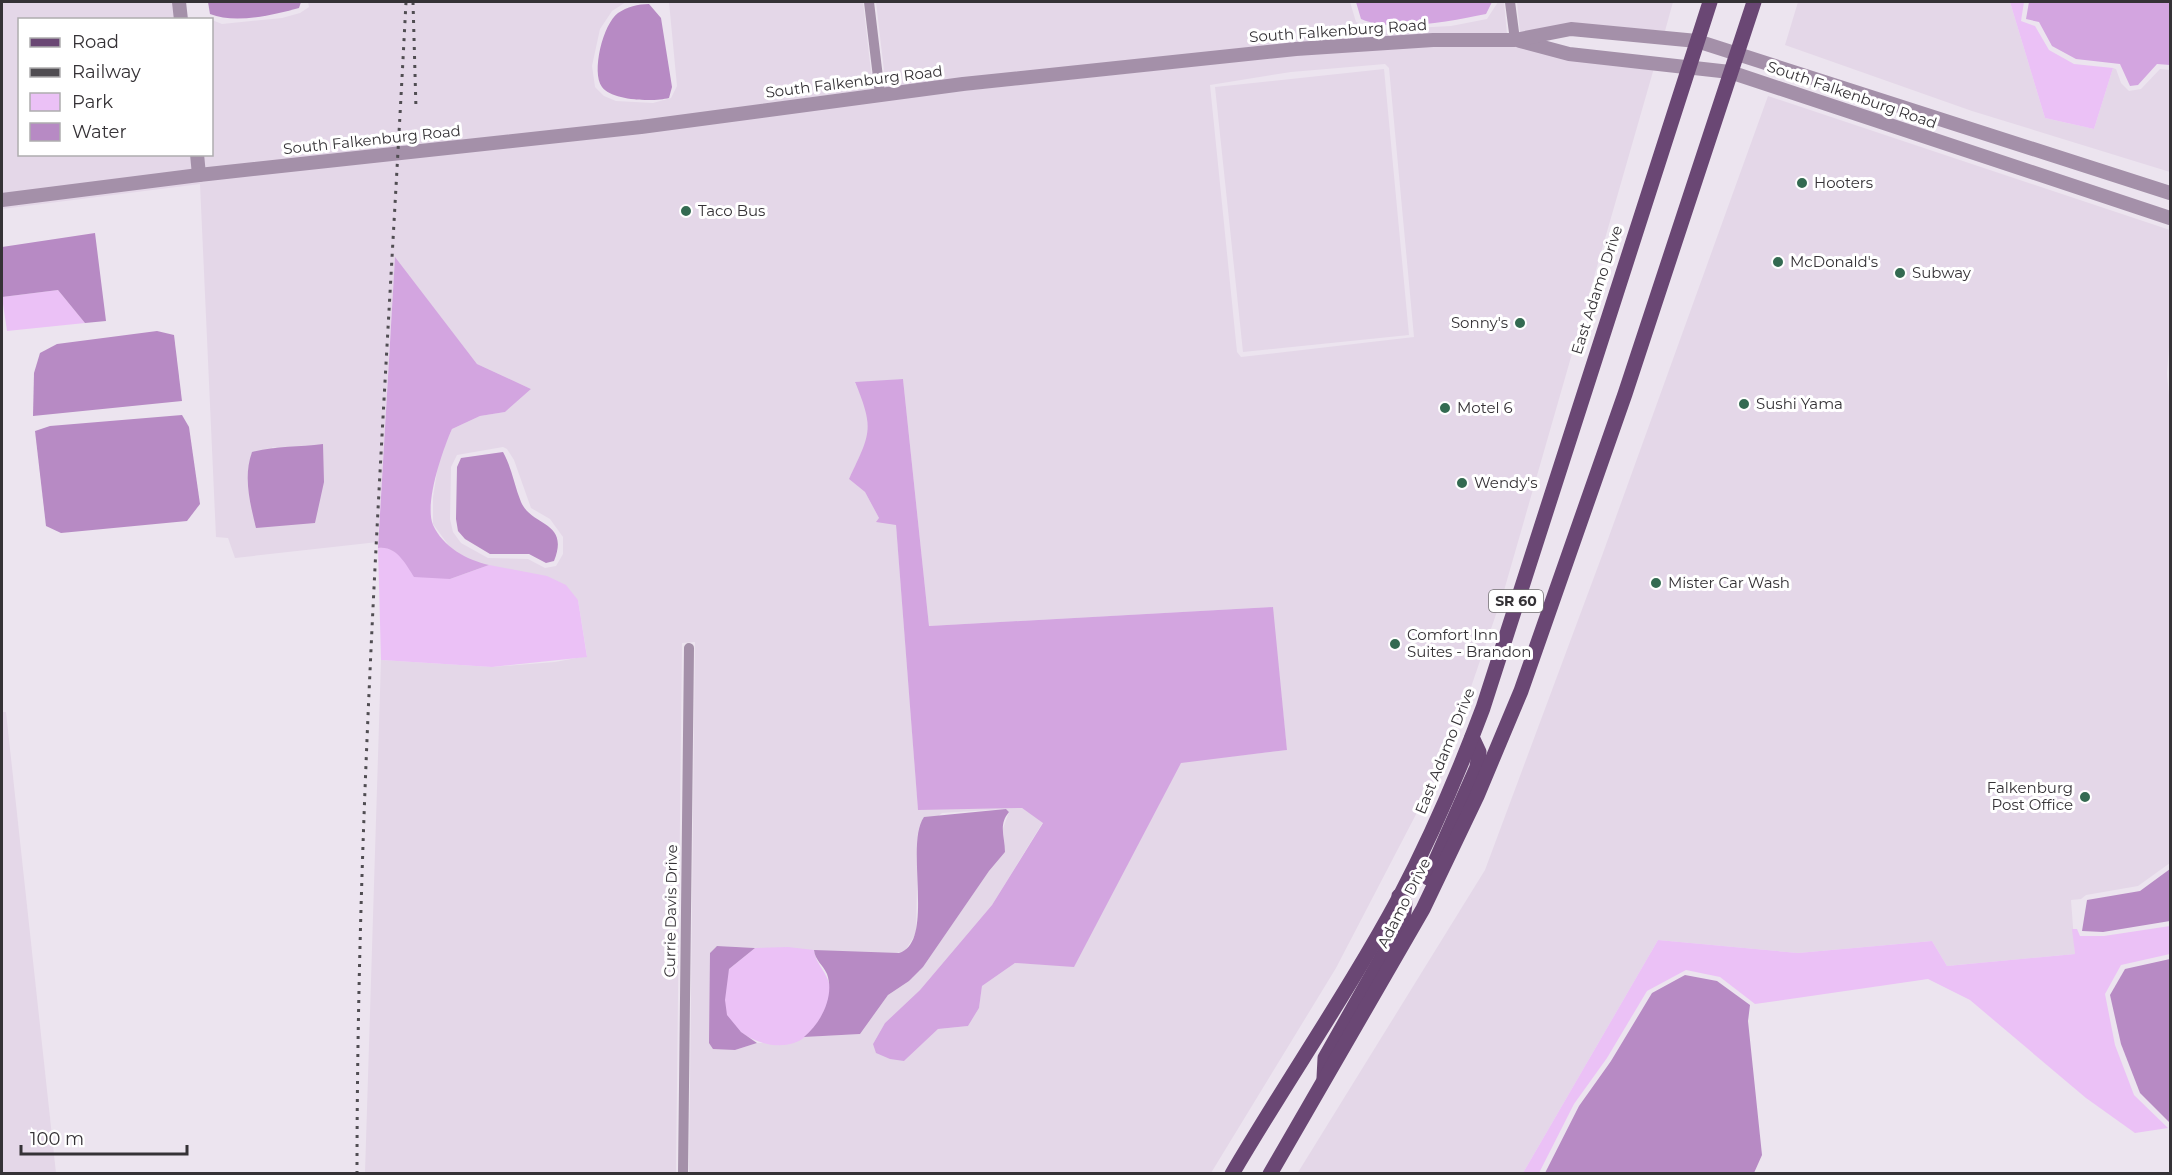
<svg xmlns="http://www.w3.org/2000/svg" width="2172" height="1175" font-family="Montserrat,sans-serif">
  <style>
    .built { fill: #e4d7e8; fill-rule: evenodd }
    .green { fill: #ebc1f6 }
    .forest { fill: #d3a5e0 }
    .water { fill: #b78ac4 }
    .lines { fill: none; stroke-linecap: round; stroke-linejoin: round }
    .minor { stroke: #a490a9; stroke-width: 10 }
    .tertiary { stroke: #a490a9; stroke-width: 14 }
    .primary { stroke: #6a4774; stroke-width: 15 }
    .rail { stroke: #504d52; stroke-width: 3; stroke-dasharray: 3 6; stroke-linecap: butt }
    .poi-dot { fill: #336a51; stroke: #fff; stroke-width: 2 }
    .labels { text-anchor: middle; stroke-width: 6; stroke-linejoin: round; paint-order: stroke }
    .shield { fill: #fff; stroke: #727072; stroke-width: 1.5 }
    .shield-label { font-size: 14px; font-weight: bold; fill: #353236 }
    .street-label { font-size: 15px; fill: #353236; stroke: #fff }
    .poi-label { font-size: 15px; fill: #353236; stroke: #fff; text-anchor: start }
  </style>
  <rect width="100%" height="100%" fill="#ece4ef"/>
  <g class="built">
    <path d="M2,2H173L175,19L20,20V154L190,155L192,170L2,194Z"/>
    <path d="M308,2H626L612,11L600,29L592,66L595,87L604,96L616,101L653,103L671,98L677,86L669,2H863L873,89L641,121L205,168L203,155L212,154V20L222,24L282,18L300,13L309,7Z"/>
    <path d="M876,2H1350L1356,22L1376,30L1451,26L1487,19L1498,2H1504L1507,34L886,88Z"/>
    <path d="M1517,2H1673L1665,31L1572,23L1520,33Z"/>
    <path d="M1798,2H2010L2045,118L2094,129L2113,68L2116,69L2121,83L2129,91L2141,89L2160,69L2170,70V172L1972,111L1785,45Z"/>
    <path d="M1433,46H1514L1654,68L1503,594L1449,751L1336,968L1211,1173H689L695,642L682,643L676,1173H365L381,660L492,667L555,662L587,656L578,600L495,567L478,563L452,550L433,524V497L439,459L452,429L480,416L505,412L531,389L477,364L395,258L378,542L235,558L228,538L216,537L200,184L2,209V206L199,180L642,132L935,94L1297,55ZM1385,64L1389,68L1414,337L1241,357L1237,352L1210,85L1291,72ZM903,379L929,626L1272,607L1287,750L1181,762L1074,966L1015,963L982,986L979,1008L968,1026L938,1029L904,1061L873,1044L885,1023L920,990L992,905L1043,822L1022,808L918,809L896,524L879,518L865,492L849,479L869,437L866,407L855,383ZM322,445L315,523L272,447L282,449ZM503,447L507,449L514,460L531,508L550,519L563,537V554L556,566L545,568L528,559L488,558L461,543L453,532L450,519L451,467L457,455ZM1006,809L1009,812L1002,831L1005,852L989,871L923,967L909,981L888,995L860,1034L804,1037L787,1043H757L735,1050L717,946L892,954L905,951L916,933L918,834L942,813Z"/>
    <path d="M1384,69L1409,335L1243,352L1215,87Z"/>
    <path d="M1768,96L2170,230V334L2167,374L2170,406V863L2138,886L2086,895L2081,899L2071,900L2075,954L1947,966L1932,941L1798,953L1658,940L1523,1173L1297,1174L1485,870L1603,553Z"/>
    <path d="M2,712H6L56,1173H2Z"/>
  </g>
  <g class="green">
    <path d="M2010,2H2024L2021,21L2035,26L2049,50L2074,64L2113,68L2094,129L2045,118Z"/>
    <path d="M58,290L85,323L7,331L2,297Z"/>
    <path d="M385,547L450,579L489,565L547,576L566,585L578,600L587,657L492,667L381,660L378,548Z"/>
    <path d="M2170,926V954L2121,965L2105,994L2115,1045L2134,1095L2168,1128L2135,1133L2086,1098L1970,1000L1928,979L1755,1004L1720,977L1686,970L1647,991L1607,1058L1574,1104L1539,1173H1523L1658,940L1798,953L1932,941L1947,966L2075,954L2072,929H2077L2080,936H2104Z"/>
    <path d="M788,947L814,950C816,967 833,976 830,996C827,1008 816,1028 806,1036C784,1056 738,1041 727,1015C721,1002 725,983 729,969L755,948Z"/>
  </g>
  <g class="forest">
    <path d="M1356,2H1492L1486,14C1451,21 1394,33 1361,19Z"/>
    <path d="M2029,2H2170V65L2157,64L2138,85L2130,86L2120,64L2076,59L2052,46L2039,22L2026,19Z"/>
    <path d="M395,257L477,364L531,389L505,412L480,416L452,429C443,449 424,503 433,525C443,547 467,560 489,565L450,579L414,577C406,564 396,545 378,548Z"/>
    <path d="M903,379L929,626L1273,607L1287,750L1181,763L1074,967L1015,963L982,986L979,1008L968,1026L938,1029L904,1061L890,1059L876,1053L873,1044L885,1023L920,990L992,905L1043,823L1022,808L918,810L896,525L876,522L879,518L865,492L849,479C870,434 875,430 855,382Z"/>
  </g>
  <g class="water">
    <path d="M208,2H301L299,8C274,15 235,24 210,14Z"/>
    <path d="M649,4L661,18L672,87L669,98C654,102 612,101 602,87C591,72 603,24 618,13C627,7 638,4 649,4Z"/>
    <path d="M95,233L106,321L85,323L58,290L2,297V247Z"/>
    <path d="M157,331L174,335L182,401L33,416L34,373L40,353L57,344Z"/>
    <path d="M182,415L189,427L200,504L187,521L61,533L46,526L35,431L50,426Z"/>
    <path d="M323,444L324,482L315,523L256,528C250,503 243,477 252,452C275,446 299,447 323,444Z"/>
    <path d="M503,452C512,468 514,485 521,502C532,527 570,521 554,561L546,563L529,554H490L465,539L458,531L456,519L457,467L461,458Z"/>
    <path d="M1006,809L1009,812C998,825 1005,837 1005,852L989,871L923,967L909,981L888,995L860,1034L804,1037C821,1023 835,996 827,974C823,965 815,960 814,950L899,953C936,942 904,845 924,817Z"/>
    <path d="M2170,869V921L2103,932L2082,931L2087,900L2140,891Z"/>
    <path d="M717,946L755,948L729,969L725,1000L727,1015L741,1032L757,1043L735,1050L713,1049L709,1043L710,953Z"/>
    <path d="M2170,959V1123L2140,1093L2121,1044L2110,995L2125,969Z"/>
    <path d="M1685,975L1717,981L1750,1005L1748,1021L1762,1155L1754,1173H1545L1579,1106L1611,1061L1652,993Z"/>
  </g>
  <g class="lines">
    <g class="minor">
      <path d="M869,2L880,94"/>
      <path d="M1510,2L1515,40"/>
      <path d="M683,1174L689,648"/>
    </g>
    <g class="tertiary">
      <path d="M179,2L181,20"/>
      <path d="M1520,41L1569,54L1730,72L2170,218"/>
      <path d="M197,154L199,175"/>
      <path d="M2,200L199,175L641,127L963,84L1296,49L1433,40H1515L1571,29L1697,41L2170,193"/>
    </g>
    <g class="primary">
      <path d="M1428,878L1477,767L1479,752L1472,737"/>
      <path d="M1324,1078L1325,1058L1403,920L1405,903L1399,896"/>
      <path d="M1232,1174C1287,1080 1349,991 1400,896C1432,835 1459,772 1483,708L1710,2"/>
      <path d="M1270,1174L1423,909L1477,796L1521,691L1625,394L1754,2"/>
    </g>
    <g class="rail">
      <path d="M413,2L416,109"/>
      <path d="M357,1174C357,783 386,392 406,2"/>
    </g>
  </g>
  <g class="poi-dot">
    <circle cx="1802" cy="183" r="6"/>
    <circle cx="686" cy="211" r="6"/>
    <circle cx="1778" cy="262" r="6"/>
    <circle cx="1900" cy="273" r="6"/>
    <circle cx="1520" cy="323" r="6"/>
    <circle cx="1744" cy="404" r="6"/>
    <circle cx="1445" cy="408" r="6"/>
    <circle cx="1462" cy="483" r="6"/>
    <circle cx="1656" cy="583" r="6"/>
    <circle cx="1395" cy="644" r="6"/>
    <circle cx="2085" cy="797" r="6"/>
  </g>
  <g class="labels">
    <rect class="shield" x="1489" y="590" width="54" height="22" rx="4.5"/>
    <g class="shield-label">
      <text x="1516" y="606">SR 60</text>
    </g>
    <g class="street-label">
      <text transform="translate(1338 31) rotate(-4)" y="5">South Falkenburg Road</text>
      <text transform="translate(854 82) rotate(-7)" y="5">South Falkenburg Road</text>
      <text transform="translate(1852 95) rotate(19)" y="5">South Falkenburg Road</text>
      <text transform="translate(372 140) rotate(-6)" y="5">South Falkenburg Road</text>
      <text transform="translate(1597 290) rotate(-72)" y="5">East Adamo Drive</text>
      <text transform="translate(1445 751) rotate(-68)" y="5">East Adamo Drive</text>
      <text transform="translate(1404 903) rotate(-63)" y="5">Adamo Drive</text>
      <text transform="translate(671 911) rotate(-89)" y="5">Currie Davis Drive</text>
    </g>
    <g class="poi-label">
      <text x="1814" y="188">Hooters</text>
      <text x="698" y="216">Taco Bus</text>
      <text x="1790" y="267">McDonald's</text>
      <text x="1912" y="278">Subway</text>
      <text x="1508" y="328" text-anchor="end">Sonny's</text>
      <text x="1756" y="409">Sushi Yama</text>
      <text x="1457" y="413">Motel 6</text>
      <text x="1474" y="488">Wendy's</text>
      <text x="1668" y="588">Mister Car Wash</text>
      <text x="1407" y="640">Comfort Inn<tspan x="1407" dy="17">Suites - Brandon</tspan></text>
      <text x="2073" y="793" text-anchor="end">Falkenburg<tspan x="2073" dy="17">Post Office</tspan></text>
    </g>
  </g>
  <rect width="2172" height="1175" fill="none" stroke="#353236" stroke-width="6"/>
  <rect x="18" y="18" width="195" height="138" fill="#ffffff" stroke="#aeadaf" stroke-width="1.5"/>
  <rect x="30" y="38" width="30" height="9" fill="#6a4774" stroke="#aeadaf" stroke-width="1.5"/>
  <text x="72" y="48" font-size="18" fill="#353236">Road</text>
  <rect x="30" y="68" width="30" height="9" fill="#504d52" stroke="#aeadaf" stroke-width="1.5"/>
  <text x="72" y="78" font-size="18" fill="#353236">Railway</text>
  <rect x="30" y="93" width="30" height="18" fill="#ebc1f6" stroke="#aeadaf" stroke-width="1.5"/>
  <text x="72" y="108" font-size="18" fill="#353236">Park</text>
  <rect x="30" y="123" width="30" height="18" fill="#b78ac4" stroke="#aeadaf" stroke-width="1.5"/>
  <text x="72" y="138" font-size="18" fill="#353236">Water</text>
  <path d="M21 1145v9h166v-9" fill="none" stroke="#353236" stroke-width="3"/>
  <text x="30" y="1145" font-size="18" fill="#353236" stroke="#ffffff" stroke-width="4.5" paint-order="stroke">100 m</text>
</svg>
